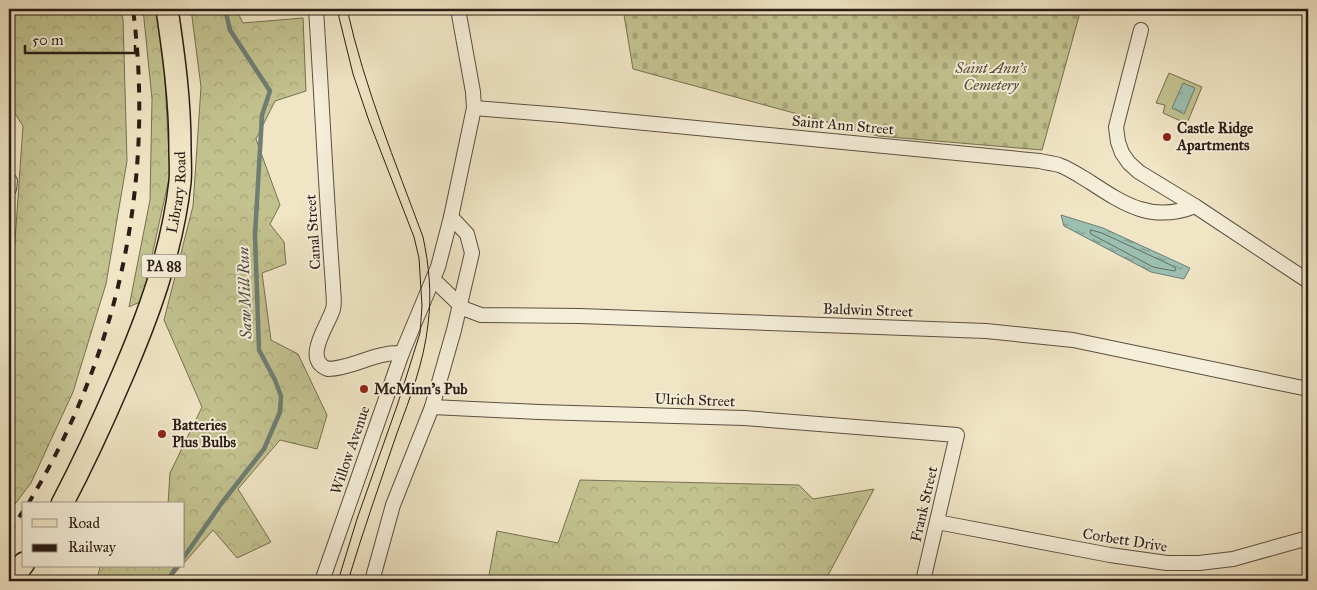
<svg xmlns="http://www.w3.org/2000/svg" width="1317" height="590" font-family="'IM FELL Great Primer',serif">
  <style>
    .forest { fill: url(#forest-crowns); stroke: #767052 }
    .cemetery { fill: url(#cemetery-stones); stroke: #767052 }
    .garden { fill: #c2c28f; stroke: #767052 }
    .water { fill: url(#water-ripples); stroke: #6e7e73 }
    .lines { fill: none; stroke-linecap: round; stroke-linejoin: round }
    .shore { stroke: #636e63; stroke-width: 1 }
    .stream { stroke: #6e7e73; stroke-width: 4.5 }
    .minor-casing { stroke: #5c4f41; stroke-width: 16 }
    .primary-casing { stroke: #2b1d15; stroke-width: 24 }
    .minor { stroke: #f5eed9; stroke-width: 14 }
    .primary { stroke: #f0e5c5; stroke-width: 21 }
    .tram { stroke: #2b1d15; stroke-width: 1 }
    .rail { stroke: #2b1d15; stroke-width: 4; stroke-dasharray: 9 9; stroke-linecap: butt }
    .poi-dot { fill: #8f2418; stroke: #f5eed9; stroke-width: 2 }
    .labels { text-anchor: middle; stroke-width: 4; stroke-linejoin: round; paint-order: stroke }
    .shield { fill: #f5eed9; stroke: #685c50; stroke-width: 1 }
    .shield-label { font-size: 14px; font-weight: bold; fill: #2b1d15 }
    .park-label { font-size: 15px; font-style: italic; fill: #584f3a; stroke: #f5eed9 }
    .street-label { font-size: 15px; fill: #2b1d15; stroke: #f5eed9 }
    .poi-label { font-size: 15px; font-weight: bold; fill: #2b1d15; stroke: #f5eed9; text-anchor: start }
    .water-label { font-size: 16px; font-style: italic; fill: #4d4e44; stroke: #f5eed9 }
  </style>
  <defs>
    <pattern id="forest-crowns" width="20" height="18" patternUnits="userSpaceOnUse" patternTransform="scale(1.25)"><rect width="20" height="18" fill="#c2c28f"/><path d="M2 6a3 3 0 1 1 6 0M12 15a3 3 0 1 1 6 0" fill="none" stroke="#a7a67a"/></pattern>
    <pattern id="cemetery-stones" width="16" height="16" patternUnits="userSpaceOnUse" patternTransform="scale(1.25)"><rect width="16" height="16" fill="#c2c28f"/><path d="M2 7V4a2 2 0 0 1 4 0v3zM10 15v-3a2 2 0 0 1 4 0v3z" fill="#a7a67a"/></pattern>
    <pattern id="water-ripples" width="26" height="14" patternUnits="userSpaceOnUse" patternTransform="scale(1.25)"><rect width="26" height="14" fill="#9bbfb1"/><path d="M2 4q2-2 4 0t4 0M15 11q2-2 4 0t4 0" fill="none" stroke="#7f9b8f"/></pattern>
  </defs>
  <rect width="100%" height="100%" fill="#f0e5c5"/>
  <filter id="stains"><feTurbulence type="fractalNoise" baseFrequency=".004" numOctaves="4"/><feColorMatrix values="0 0 0 0 .2 0 0 0 0 .09 0 0 0 0 .02 0 0 0 .5 -.17"/></filter>
  <radialGradient id="worn" r=".72"><stop offset=".6" stop-color="#630" stop-opacity="0"/><stop offset="1" stop-color="#630" stop-opacity=".3"/></radialGradient>
  <g class="forest">
    <path d="M9,9H120L123,19L127,161L106,284L73,392L31,483L9,512V294L12,284L23,126L9,104Z"/>
    <path d="M143,9H156L164,62L170,174L142,301L129,307L150,200L152,99Z"/>
    <path d="M191,9H236L243,23L303,18L306,91L275,101L256,139L280,205L270,224L284,242L286,264L262,273L271,340L298,354L327,415L317,449L280,440L238,489L271,542L237,558L213,530L184,563V504H168L170,473L202,407L164,320L193,206L201,87Z"/>
    <path d="M580,480L799,485L813,499L874,489L825,581H488L497,531L558,543Z"/>
    <path d="M100,566H181L168,581H97Z"/>
  </g>
  <path class="cemetery" d="M623,9H1081L1042,150L878,136L633,69Z"/>
  <path class="garden" d="M1169,73L1202,87L1188,121L1185,123L1163,113L1165,105L1156,103Z"/>
  <g class="water">
    <path d="M1183,83L1195,88L1184,114L1172,108Z"/>
    <path d="M1061,215L1103,228L1190,268L1184,279L1151,272L1064,226Z"/>
  </g>
  <g class="lines">
    <path class="shore" d="M1091,230L1102,233L1175,267L1176,270L1174,271L1153,267L1091,234Z"/>
    <g class="stream">
      <path d="M184,557L221,504L264,449L280,412L281,396L275,380L259,350L255,235L262,115L270,91L230,30L225,9"/>
      <path d="M167,581L177,566"/>
    </g>
    <g class="minor-casing">
      <g id="minor">
        <path d="M316,9C322,101 326,194 333,286C333,294 335,302 333,309C328,326 302,359 328,369C355,368 373,352 402,353"/>
        <path d="M1141,30L1116,127L1118,142L1122,153L1129,163L1139,172L1195,206L1308,281"/>
        <path d="M474,108L562,115L1040,161C1046,163 1053,163 1059,165C1070,169 1080,176 1090,182C1125,205 1153,223 1195,206"/>
        <path d="M9,181H10L9,189"/>
        <path d="M433,279L460,305L465,309L481,315L580,316L986,331L1073,340L1308,389"/>
        <path d="M432,407L539,412L744,418L957,435L923,581"/>
        <path d="M937,522L1110,555L1167,563H1199L1233,559L1308,538"/>
        <path d="M322,581L402,353L438,267L451,217L474,108L473,92L458,9"/>
        <path d="M372,581L393,505L432,407L454,330L472,253L467,234L451,217"/>
      </g>
    </g>
    <g class="primary-casing">
      <g id="primary">
        <path id="s1" d="M62,504C83,464 102,423 120,381C148,317 172,252 180,182C181,171 180,159 180,148C180,100 174,56 167,9"/>
        <path d="M11,581L24,563"/>
      </g>
    </g>
    <use href="#minor" class="minor"/>
    <use href="#primary" class="primary"/>
    <g class="tram">
      <path d="M337,9L353,74L369,121L414,237L419,258L422,306L420,333L398,403L357,519L338,581"/>
      <path d="M347,9C365,89 395,161 423,237C429,265 432,295 428,324C424,362 410,398 397,433C380,483 363,531 348,581"/>
    </g>
    <g class="rail">
      <path d="M28,504C119,354 155,182 133,9"/>
      <path d="M9,532L24,510"/>
    </g>
  </g>
  <g class="poi-dot">
    <circle cx="1167" cy="137" r="5"/>
    <circle cx="364" cy="389" r="5"/>
    <circle cx="162" cy="434" r="5"/>
  </g>
  <g class="labels">
    <rect class="shield" x="141.5" y="254.5" width="45" height="23" rx="4"/>
    <g class="shield-label">
      <text x="164" y="271">PA 88</text>
    </g>
    <g class="park-label">
      <text x="991" y="73">Saint Ann's<tspan x="991" dy="17">Cemetery</tspan></text>
    </g>
    <g class="street-label">
      <text transform="translate(843 125) rotate(5)" y="5">Saint Ann Street</text>
      <text dy="5" stroke="none"><textPath href="#s1" startOffset="334">Library Road</textPath></text>
      <text transform="translate(313 232) rotate(-94)" y="5">Canal Street</text>
      <text transform="translate(868 310) rotate(2)" y="5">Baldwin Street</text>
      <text transform="translate(695 400) rotate(2)" y="5">Ulrich Street</text>
      <text transform="translate(350 450) rotate(-71)" y="5">Willow Avenue</text>
      <text transform="translate(924 504) rotate(-77)" y="5">Frank Street</text>
      <text transform="translate(1125 540) rotate(9)" y="5">Corbett Drive</text>
    </g>
    <g class="poi-label">
      <text x="1177" y="133">Castle Ridge<tspan x="1177" dy="17">Apartments</tspan></text>
      <text x="374" y="394">McMinn's Pub</text>
      <text x="172" y="430">Batteries<tspan x="172" dy="17">Plus Bulbs</tspan></text>
    </g>
    <g class="water-label">
      <text transform="translate(244 293) rotate(-92)" y="6">Saw Mill Run</text>
    </g>
  </g>
  <rect width="1317" height="590" fill="none" stroke="#f0e5c5" stroke-width="30"/>
  <rect x="10" y="10" width="1297" height="570" fill="none" stroke="#2b1d15" stroke-width="2.5"/>
  <rect x="15" y="15" width="1287" height="560" fill="none" stroke="#2b1d15"/>
  <rect x="22" y="502" width="162" height="65" fill="#f5eed9" stroke="#a49a8b"/>
  <rect x="32" y="519" width="25" height="8" fill="#f0e5c5" stroke="#a49a8b"/>
  <text x="68" y="528" font-size="15" fill="#2b1d15">Road</text>
  <rect x="32" y="544" width="25" height="8" fill="#2b1d15" stroke="#a49a8b"/>
  <text x="68" y="552" font-size="15" fill="#2b1d15">Railway</text>
  <path d="M25 45v8h110v-8" fill="none" stroke="#2b1d15" stroke-width="2.5"/>
  <text x="32" y="45" font-size="15" fill="#2b1d15" stroke="#f5eed9" stroke-width="4" paint-order="stroke">50 m</text>
  <rect width="100%" height="100%" filter="url(#stains)"/>
  <rect width="100%" height="100%" fill="url(#worn)"/>
</svg>
